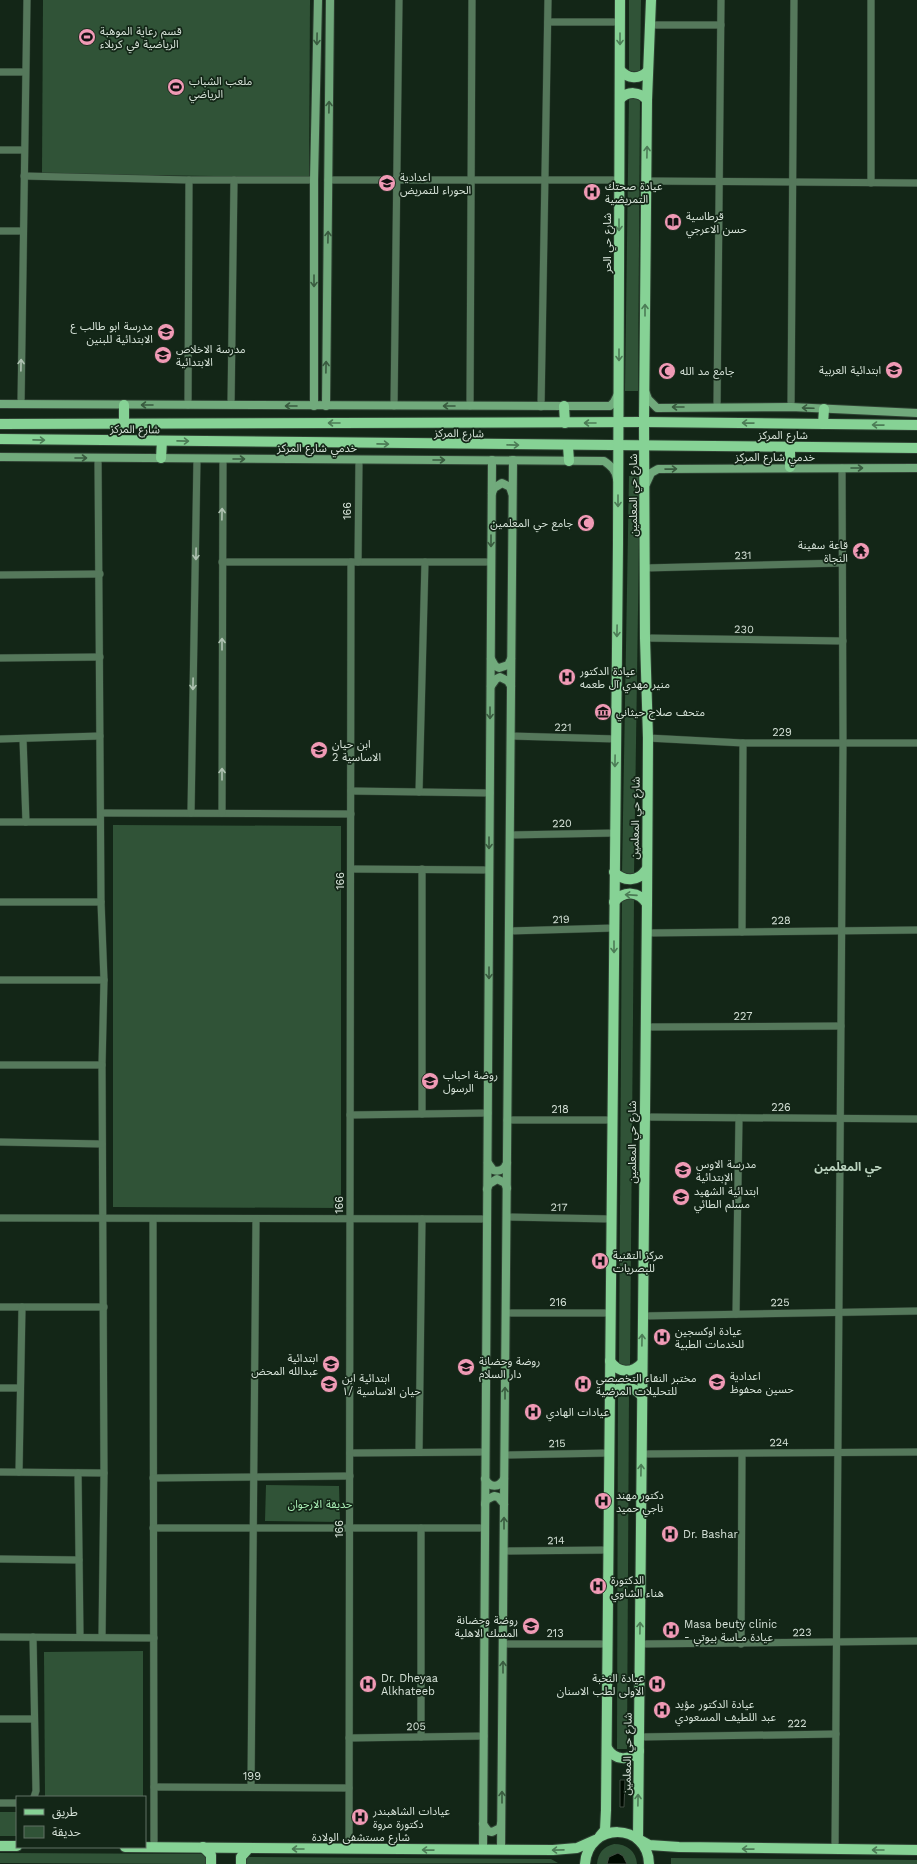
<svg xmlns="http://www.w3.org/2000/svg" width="917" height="1864" font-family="'Work Sans','Noto Sans Arabic',sans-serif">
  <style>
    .green { fill: #305337 }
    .water { fill: #000b01; stroke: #404c42 }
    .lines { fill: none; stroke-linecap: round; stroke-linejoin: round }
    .street-casing { stroke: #2e4032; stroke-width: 8 }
    .secondary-casing { stroke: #2e4032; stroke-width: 10 }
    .primary-casing { stroke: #2e4032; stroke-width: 12 }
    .street { stroke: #55785b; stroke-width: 7 }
    .secondary { stroke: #71aa7c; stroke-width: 8 }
    .primary { stroke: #86d295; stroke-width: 10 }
    .oneway { stroke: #395b3f }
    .oneway2 { stroke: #4c7c56 }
    .oneway3 { stroke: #afc2b2 }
    .labels { text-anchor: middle; stroke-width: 3.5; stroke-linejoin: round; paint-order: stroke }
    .poi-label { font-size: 11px; fill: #d6e2d8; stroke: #132617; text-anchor: start }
    .street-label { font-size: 11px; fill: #d6e2d8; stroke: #132617 }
    .park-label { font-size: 11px; fill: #aaefb6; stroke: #132617 }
    .neighbourhood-label { font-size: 12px; font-weight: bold; fill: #bbd3bf; stroke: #132617 }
  </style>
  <rect width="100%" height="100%" fill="#132617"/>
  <g class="green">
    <path d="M43,0H310L309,177L42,174Z"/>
    <path d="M629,0H641L640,71H629Z"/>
    <path d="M629,97H640L638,391H625Z"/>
    <path d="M629,476L640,477L634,875L622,874Z"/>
    <path d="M113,825L341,826V1208L113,1207Z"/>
    <path d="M622,898L634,899L630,1366H619Z"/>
    <path d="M618,1391H629L627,1749H617Z"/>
    <path d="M266,1485L339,1486L340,1522L265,1521Z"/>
    <path d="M143,1651V1797H45L44,1652Z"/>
    <rect x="0" y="1812" width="17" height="24"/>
    <path d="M614,1844C627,1844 636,1851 637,1864H597C598,1853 603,1847 614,1844Z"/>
    <path d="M0,1853L208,1854V1864L0,1863Z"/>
    <path d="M246,1857L551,1859L558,1863L244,1864Z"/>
    <path d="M671,1858L917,1860V1864H671Z"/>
  </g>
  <g class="water">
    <path d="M620,1780H625L624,1807H620Z"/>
    <path d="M618,1853L623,1856L627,1864H607L609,1857Z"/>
  </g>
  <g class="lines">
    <g class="street-casing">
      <g id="street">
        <path d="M548,22H620"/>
        <path d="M650,25H721"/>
        <path d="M0,72H25"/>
        <path d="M0,150H24"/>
        <path d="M24,176L189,180H314"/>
        <path d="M328,180H619"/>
        <path d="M646,181L917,183"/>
        <path d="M871,183V0"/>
        <path d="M0,231H23"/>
        <path d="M21,404L27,0"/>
        <path d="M188,405L189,180"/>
        <path d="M231,405L234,180"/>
        <path d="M394,406L399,0"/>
        <path d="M470,406L472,0"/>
        <path d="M541,407L548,0"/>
        <path d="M717,407L721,0"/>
        <path d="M791,407L794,0"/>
        <path d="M98,458L101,902L104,980L102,1065L104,1473L102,1637"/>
        <path d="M222,562H491"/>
        <path d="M358,562L359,460"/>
        <path d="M645,568L842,563"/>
        <path d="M0,575L100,574"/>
        <path d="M645,638L843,641"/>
        <path d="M0,658L100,657"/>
        <path d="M511,736L616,739"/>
        <path d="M648,738L743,743H917"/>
        <path d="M0,739L100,736"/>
        <path d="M23,739L26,822"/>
        <path d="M351,791L490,793"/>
        <path d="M419,792L425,562"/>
        <path d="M101,813L351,814"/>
        <path d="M191,813L197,459"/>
        <path d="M222,813L223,459"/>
        <path d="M0,822H100"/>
        <path d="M510,835L615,833"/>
        <path d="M351,869L489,870"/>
        <path d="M422,869V1114"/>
        <path d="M0,902H101"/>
        <path d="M509,931L614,928"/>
        <path d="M742,932L743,743"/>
        <path d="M646,933L917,930"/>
        <path d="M0,980H104"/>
        <path d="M645,1027L841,1026"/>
        <path d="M0,1065H102"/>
        <path d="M350,1115L488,1113"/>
        <path d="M644,1117L917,1119"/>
        <path d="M507,1120H612"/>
        <path d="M0,1142L102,1144"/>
        <path d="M507,1217L611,1219"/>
        <path d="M0,1218L487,1219"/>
        <path d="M153,1219L154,1847"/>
        <path d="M0,1307H104"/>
        <path d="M506,1313H611"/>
        <path d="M736,1314L739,1118"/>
        <path d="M643,1316L917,1311"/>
        <path d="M0,1388H20"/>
        <path d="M419,1452L422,1219"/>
        <path d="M350,1453L485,1452"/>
        <path d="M641,1454L917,1452"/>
        <path d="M505,1455L609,1453"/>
        <path d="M0,1472L104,1473"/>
        <path d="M19,1472L22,1307"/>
        <path d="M78,1473L80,1637"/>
        <path d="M153,1478L350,1476"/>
        <path d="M153,1528H485"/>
        <path d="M421,1528V1737"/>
        <path d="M504,1551L608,1550"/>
        <path d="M0,1559L79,1560"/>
        <path d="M0,1637L154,1638"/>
        <path d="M33,1637L36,1791L34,1797"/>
        <path d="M503,1644H608"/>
        <path d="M640,1644L917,1641"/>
        <path d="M741,1644L742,1454"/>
        <path d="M0,1719H34"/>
        <path d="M639,1737L836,1734"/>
        <path d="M349,1738L484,1736"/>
        <path d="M154,1787L349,1788"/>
        <path d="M251,1787L256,1219"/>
        <path d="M0,1803H17"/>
        <path d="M349,1849L351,562"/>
        <path d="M835,1850L843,743L842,468"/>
      </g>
    </g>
    <g class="secondary-casing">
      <g id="secondary">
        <path d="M645,391L648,399L657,408L791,407L917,413"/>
        <path d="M0,404L564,406H610L614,402L618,394"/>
        <path d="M314,406V180L318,0"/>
        <path d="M326,406L330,0"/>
        <path d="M0,457L604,461C611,466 616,470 617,479"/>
        <path d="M646,484L651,473L658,469L917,468"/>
        <path d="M492,493L494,488L502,483L510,487L512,493"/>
        <path d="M491,659L495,666L499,668L508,665L511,659"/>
        <path d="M491,686L496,679L500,677L508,681L511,686"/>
        <path d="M488,1163L493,1170C500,1172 504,1170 507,1163"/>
        <path d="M487,1189L489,1184L497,1179L505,1183L507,1188"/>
        <path d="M485,1479C490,1488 499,1488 504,1479"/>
        <path d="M485,1504L486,1500L494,1496L498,1497L504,1504"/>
        <path d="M483,1824L488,1831L492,1832L500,1828L501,1824"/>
        <path d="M483,1850L492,460"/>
        <path d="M501,1850L513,460"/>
      </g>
    </g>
    <g class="primary-casing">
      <g id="primary">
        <path d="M651,0L647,100L644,422L645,638L648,738L647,904L638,1839L649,1845L679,1847L917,1850"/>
        <path d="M620,70C628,79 639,80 648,71"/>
        <path d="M620,99C628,91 639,91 647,100"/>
        <path d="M124,405V424"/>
        <path d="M564,406L565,423"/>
        <path d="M0,424L644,422L917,425"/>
        <path d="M823,424L824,409"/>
        <path d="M0,439L917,448"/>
        <path d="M568,446L569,461"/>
        <path d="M790,447V467"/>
        <path d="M161,458L162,441"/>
        <path d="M614,872C624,882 638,882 646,870"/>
        <path d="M614,902C624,890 639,891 647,904"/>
        <path d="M610,1361C618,1373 632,1374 642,1363"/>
        <path d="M610,1395C619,1384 633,1385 642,1396"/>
        <path d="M607,1748C615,1761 629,1761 639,1751"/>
        <path d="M600,1836L605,1830L606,1810L618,543L620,0"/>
        <path d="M0,1846H17"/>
        <path d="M125,1847L553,1850L577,1848L595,1840"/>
        <path d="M203,1847L211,1855V1864"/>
        <path d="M241,1864V1857L248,1849"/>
        <path d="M585,1864C588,1821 648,1822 649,1864"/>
      </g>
    </g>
    <use href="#street" class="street"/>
    <use href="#secondary" class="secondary"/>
    <use href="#primary" class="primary"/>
  </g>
  <defs><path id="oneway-shaft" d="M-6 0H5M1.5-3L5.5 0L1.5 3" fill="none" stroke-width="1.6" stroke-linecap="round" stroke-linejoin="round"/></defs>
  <g class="oneway">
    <use href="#oneway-shaft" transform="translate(317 39) rotate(91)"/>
    <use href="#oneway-shaft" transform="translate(329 107) rotate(-89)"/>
    <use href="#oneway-shaft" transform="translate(328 237) rotate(-89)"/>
    <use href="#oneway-shaft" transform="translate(314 281) rotate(90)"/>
    <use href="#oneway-shaft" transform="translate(326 367) rotate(-89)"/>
    <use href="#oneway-shaft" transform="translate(147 405) rotate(-180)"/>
    <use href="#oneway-shaft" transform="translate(291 406) rotate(-180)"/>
    <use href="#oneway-shaft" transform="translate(449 406) rotate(-180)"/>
    <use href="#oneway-shaft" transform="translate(678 407) rotate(180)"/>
    <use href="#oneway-shaft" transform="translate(808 408) rotate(-178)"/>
    <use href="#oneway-shaft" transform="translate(81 458)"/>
    <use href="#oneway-shaft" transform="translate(239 459)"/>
    <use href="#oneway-shaft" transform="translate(439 460)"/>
    <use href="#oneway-shaft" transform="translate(857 468)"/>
    <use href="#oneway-shaft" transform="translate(671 469) rotate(-1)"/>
    <use href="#oneway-shaft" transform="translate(491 541) rotate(90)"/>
    <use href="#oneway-shaft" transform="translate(490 713) rotate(90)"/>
    <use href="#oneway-shaft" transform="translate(489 843) rotate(90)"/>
    <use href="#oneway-shaft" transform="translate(489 973) rotate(90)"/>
    <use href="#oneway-shaft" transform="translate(505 1393) rotate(-90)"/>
    <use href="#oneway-shaft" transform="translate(504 1523) rotate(-90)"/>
    <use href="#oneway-shaft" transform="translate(503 1667) rotate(-90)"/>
    <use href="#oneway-shaft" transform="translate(502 1797) rotate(-90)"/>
  </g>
  <g class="oneway2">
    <use href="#oneway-shaft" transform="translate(620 39) rotate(90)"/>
    <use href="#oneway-shaft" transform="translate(647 152) rotate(-89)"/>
    <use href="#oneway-shaft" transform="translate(619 225) rotate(90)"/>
    <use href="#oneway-shaft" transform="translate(645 310) rotate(-90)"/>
    <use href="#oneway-shaft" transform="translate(619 355) rotate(90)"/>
    <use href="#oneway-shaft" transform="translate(334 423) rotate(180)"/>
    <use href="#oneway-shaft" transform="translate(590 423) rotate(180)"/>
    <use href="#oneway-shaft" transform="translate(748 423) rotate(-179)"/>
    <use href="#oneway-shaft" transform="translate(878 425) rotate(-179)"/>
    <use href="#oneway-shaft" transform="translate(39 440) rotate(1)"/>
    <use href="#oneway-shaft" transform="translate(183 441) rotate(1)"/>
    <use href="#oneway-shaft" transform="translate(383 444) rotate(1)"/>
    <use href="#oneway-shaft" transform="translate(513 445) rotate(1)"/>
    <use href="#oneway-shaft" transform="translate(618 501) rotate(90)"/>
    <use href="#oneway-shaft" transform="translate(617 631) rotate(91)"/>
    <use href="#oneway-shaft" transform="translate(615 761) rotate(91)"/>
    <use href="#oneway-shaft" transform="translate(631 895) rotate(-176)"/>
    <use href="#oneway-shaft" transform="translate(614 947) rotate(90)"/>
    <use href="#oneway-shaft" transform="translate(642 1340) rotate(-89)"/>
    <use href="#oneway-shaft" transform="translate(641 1470) rotate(-89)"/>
    <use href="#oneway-shaft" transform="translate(640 1628) rotate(-89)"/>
    <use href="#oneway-shaft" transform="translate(638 1800) rotate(-89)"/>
    <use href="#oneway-shaft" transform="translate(298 1849) rotate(-180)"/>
    <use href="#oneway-shaft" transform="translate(748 1849) rotate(-179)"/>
    <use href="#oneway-shaft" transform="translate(428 1850) rotate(-179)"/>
    <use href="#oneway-shaft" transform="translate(558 1850) rotate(179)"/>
    <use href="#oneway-shaft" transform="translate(878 1850) rotate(-180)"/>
  </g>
  <g class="oneway3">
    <use href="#oneway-shaft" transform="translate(21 365) rotate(-89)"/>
    <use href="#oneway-shaft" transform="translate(222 514) rotate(-89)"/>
    <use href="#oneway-shaft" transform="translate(196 554) rotate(91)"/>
    <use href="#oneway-shaft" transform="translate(222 644) rotate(-90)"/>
    <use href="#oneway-shaft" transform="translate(193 684) rotate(91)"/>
    <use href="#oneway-shaft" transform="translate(222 774) rotate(-90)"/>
  </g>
  <defs>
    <g id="stadium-disc" transform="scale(0.9)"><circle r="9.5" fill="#f09ab5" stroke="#132617"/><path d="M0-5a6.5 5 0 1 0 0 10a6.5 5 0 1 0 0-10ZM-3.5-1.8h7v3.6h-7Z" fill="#111"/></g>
    <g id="school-disc" transform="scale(0.9)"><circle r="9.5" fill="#f09ab5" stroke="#132617"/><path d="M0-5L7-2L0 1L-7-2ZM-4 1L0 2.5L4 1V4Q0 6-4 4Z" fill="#111"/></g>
    <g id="hospital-disc" transform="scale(0.9)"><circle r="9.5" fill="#f09ab5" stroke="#132617"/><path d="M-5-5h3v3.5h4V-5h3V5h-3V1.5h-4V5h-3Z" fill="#111"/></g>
    <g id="library-disc" transform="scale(0.9)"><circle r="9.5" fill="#f09ab5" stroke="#132617"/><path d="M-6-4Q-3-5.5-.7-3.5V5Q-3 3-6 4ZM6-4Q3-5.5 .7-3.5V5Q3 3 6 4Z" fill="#111"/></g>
    <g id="mosque-disc" transform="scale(0.9)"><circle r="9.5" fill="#f09ab5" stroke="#132617"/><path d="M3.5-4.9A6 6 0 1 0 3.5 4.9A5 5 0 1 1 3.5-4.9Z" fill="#111"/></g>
    <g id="temple-disc" transform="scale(0.9)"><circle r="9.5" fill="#f09ab5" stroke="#132617"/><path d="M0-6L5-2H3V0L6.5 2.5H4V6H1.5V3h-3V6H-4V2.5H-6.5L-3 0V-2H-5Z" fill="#111"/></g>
    <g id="museum-disc" transform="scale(0.9)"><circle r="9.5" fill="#f09ab5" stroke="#132617"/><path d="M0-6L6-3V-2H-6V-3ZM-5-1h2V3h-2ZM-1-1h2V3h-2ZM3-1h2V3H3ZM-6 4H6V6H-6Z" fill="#111"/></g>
  </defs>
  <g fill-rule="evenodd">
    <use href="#stadium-disc" x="87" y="37"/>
    <use href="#stadium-disc" x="176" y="87"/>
    <use href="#school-disc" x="387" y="183"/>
    <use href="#hospital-disc" x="592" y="192"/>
    <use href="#library-disc" x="673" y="222"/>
    <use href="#school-disc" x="166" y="332"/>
    <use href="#school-disc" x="163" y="355"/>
    <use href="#school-disc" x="894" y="370"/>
    <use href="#mosque-disc" x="667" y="371"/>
    <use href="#mosque-disc" x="586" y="523"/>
    <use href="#temple-disc" x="861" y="551"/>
    <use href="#hospital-disc" x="567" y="677"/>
    <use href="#museum-disc" x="603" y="712"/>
    <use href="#school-disc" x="319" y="750"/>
    <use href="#school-disc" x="430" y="1081"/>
    <use href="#school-disc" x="683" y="1170"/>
    <use href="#school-disc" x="681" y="1197"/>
    <use href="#hospital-disc" x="600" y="1261"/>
    <use href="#hospital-disc" x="662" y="1337"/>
    <use href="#school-disc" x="331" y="1364"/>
    <use href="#school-disc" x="466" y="1367"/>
    <use href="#school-disc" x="717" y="1382"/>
    <use href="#school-disc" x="329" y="1384"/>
    <use href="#hospital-disc" x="583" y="1384"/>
    <use href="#hospital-disc" x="533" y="1412"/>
    <use href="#hospital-disc" x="603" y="1501"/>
    <use href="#hospital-disc" x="670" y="1534"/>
    <use href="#hospital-disc" x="598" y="1586"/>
    <use href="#school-disc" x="531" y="1626"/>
    <use href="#hospital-disc" x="671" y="1630"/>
    <use href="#hospital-disc" x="368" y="1684"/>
    <use href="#hospital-disc" x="657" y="1684"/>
    <use href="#hospital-disc" x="662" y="1710"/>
    <use href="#hospital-disc" x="360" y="1817"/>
  </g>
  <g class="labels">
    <g class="poi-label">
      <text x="100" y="35">قسم رعاية الموهبة<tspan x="100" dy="13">الرياضية في كربلاء</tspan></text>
      <text x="189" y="85">ملعب الشباب<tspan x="189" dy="13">الرياضي</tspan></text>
      <text x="400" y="181">اعدادية<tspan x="400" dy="13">الحوراء للتمريض</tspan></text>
      <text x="605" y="190">عيادة صحتك<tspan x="605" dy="13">التمريضية</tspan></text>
      <text x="686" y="220">قرطاسية<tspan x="686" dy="13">حسن الاعرجي</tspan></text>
      <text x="153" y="330" text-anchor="end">مدرسة ابو طالب ع<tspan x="153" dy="13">الابتدائية للبنين</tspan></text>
      <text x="176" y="353">مدرسة الاخلاص<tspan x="176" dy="13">الابتدائية</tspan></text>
      <text x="881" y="374" text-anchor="end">ابتدائية العربية</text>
      <text x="680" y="375">جامع مد الله</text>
      <text x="573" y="527" text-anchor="end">جامع حي المعلمين</text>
      <text x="848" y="549" text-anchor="end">قاعة سفينة<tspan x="848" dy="13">النجاة</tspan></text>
      <text x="580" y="675">عيادة الدكتور<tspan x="580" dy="13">منير مهدي آل طعمه</tspan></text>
      <text x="616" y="716">متحف صلاح حيثاني</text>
      <text x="332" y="748">ابن حيان<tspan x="332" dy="13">الاساسية 2</tspan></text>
      <text x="443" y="1079">روضة احباب<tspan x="443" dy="13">الرسول</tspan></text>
      <text x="696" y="1168">مدرسة الاوس<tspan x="696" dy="13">الإبتدائية</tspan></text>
      <text x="694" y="1195">ابتدائية الشهيد<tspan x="694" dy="13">مسلم الطائي</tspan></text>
      <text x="613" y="1259">مركز التقنية<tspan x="613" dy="13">للبصريات</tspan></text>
      <text x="675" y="1335">عيادة اوكسجين<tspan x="675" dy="13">للخدمات الطبية</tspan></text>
      <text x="318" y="1362" text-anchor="end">ابتدائية<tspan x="318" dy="13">عبدالله المحض</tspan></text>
      <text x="479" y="1365">روضة وحضانة<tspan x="479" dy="13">دار السلام</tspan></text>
      <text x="730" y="1380">اعدادية<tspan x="730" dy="13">حسين محفوظ</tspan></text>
      <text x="342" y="1382">ابتدائية ابن<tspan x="342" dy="13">حيان الاساسية /١</tspan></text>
      <text x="596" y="1382">مختبر النقاء التخصصي<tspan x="596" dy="13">للتحليلات المرضية</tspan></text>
      <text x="546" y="1416">عيادات الهادي</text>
      <text x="616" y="1499">دكتور مهند<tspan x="616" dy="13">ناجي حميد</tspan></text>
      <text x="683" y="1538">Dr. Bashar</text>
      <text x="611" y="1584">الدكتورة<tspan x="611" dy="13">هناء الشاوي</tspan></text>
      <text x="518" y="1624" text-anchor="end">روضة وحضانة<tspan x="518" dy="13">المسك الاهلية</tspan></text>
      <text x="684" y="1628">Masa beuty clinic<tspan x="684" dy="13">- عيادة مـاسة بيوتي</tspan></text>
      <text x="381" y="1682">Dr. Dheyaa<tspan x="381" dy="13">Alkhateeb</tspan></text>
      <text x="644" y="1682" text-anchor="end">عيادة النخبة<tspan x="644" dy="13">الاولى لطب الاسنان</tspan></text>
      <text x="675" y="1708">عيادة الدكتور مؤيد<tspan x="675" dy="13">عبد اللطيف المسعودي</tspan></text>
      <text x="373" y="1815">عيادات الشاهبندر<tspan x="373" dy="13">دكتورة مروة</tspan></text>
    </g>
    <g class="street-label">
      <text transform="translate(607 243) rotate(-90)" y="4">شارع حي الحر</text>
      <text transform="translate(135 429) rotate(1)" y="4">شارع المركز</text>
      <text transform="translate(459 433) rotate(1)" y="4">شارع المركز</text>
      <text x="783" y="439">شارع المركز</text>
      <text x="317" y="452">خدمي شارع المركز</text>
      <text x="775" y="461">خدمي شارع المركز</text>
      <text transform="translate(633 495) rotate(-90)" y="4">شارع حي المعلمين</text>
      <text transform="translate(347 511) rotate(-90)" y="4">166</text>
      <text transform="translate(743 555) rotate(-1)" y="4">231</text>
      <text transform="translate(744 629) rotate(1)" y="4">230</text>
      <text transform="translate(563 727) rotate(1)" y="4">221</text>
      <text x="782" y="736">229</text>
      <text transform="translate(635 818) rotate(-89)" y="4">شارع حي المعلمين</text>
      <text transform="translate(562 823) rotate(-1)" y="4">220</text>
      <text transform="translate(340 881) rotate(-90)" y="4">166</text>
      <text transform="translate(561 919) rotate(-2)" y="4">219</text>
      <text transform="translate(781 920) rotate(-1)" y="4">228</text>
      <text x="743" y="1020">227</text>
      <text x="781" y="1111">226</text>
      <text x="560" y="1113">218</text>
      <text transform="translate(632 1142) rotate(-90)" y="4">شارع حي المعلمين</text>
      <text transform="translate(339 1205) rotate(-90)" y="4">166</text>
      <text transform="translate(559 1207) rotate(1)" y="4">217</text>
      <text x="558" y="1306">216</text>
      <text transform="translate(780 1302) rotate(-1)" y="4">225</text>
      <text transform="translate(779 1442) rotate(-1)" y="4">224</text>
      <text transform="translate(557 1443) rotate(-1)" y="4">215</text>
      <text transform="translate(339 1529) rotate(-90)" y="4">166</text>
      <text transform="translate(556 1540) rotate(-1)" y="4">214</text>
      <text transform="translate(802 1632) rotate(-1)" y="4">223</text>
      <text x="555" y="1637">213</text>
      <text transform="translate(797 1723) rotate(-1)" y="4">222</text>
      <text transform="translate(416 1726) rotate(-1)" y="4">205</text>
      <text transform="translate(627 1754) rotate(-89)" y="4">شارع حي المعلمين</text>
      <text x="252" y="1780">199</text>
      <text x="361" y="1841">شارع مستشفى الولادة</text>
    </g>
    <g class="park-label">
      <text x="320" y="1508">حديقة الارجوان</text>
    </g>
    <g class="neighbourhood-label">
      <text x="848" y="1171">حي المعلمين</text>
    </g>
  </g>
  <rect x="16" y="1796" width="130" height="52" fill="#132617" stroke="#617164"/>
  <rect x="24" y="1809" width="20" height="6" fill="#86d295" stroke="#617164"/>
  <text x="52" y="1816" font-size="12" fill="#d6e2d8">طريق</text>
  <rect x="24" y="1826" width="20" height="12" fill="#305337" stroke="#617164"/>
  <text x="52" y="1836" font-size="12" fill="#d6e2d8">حديقة</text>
</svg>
